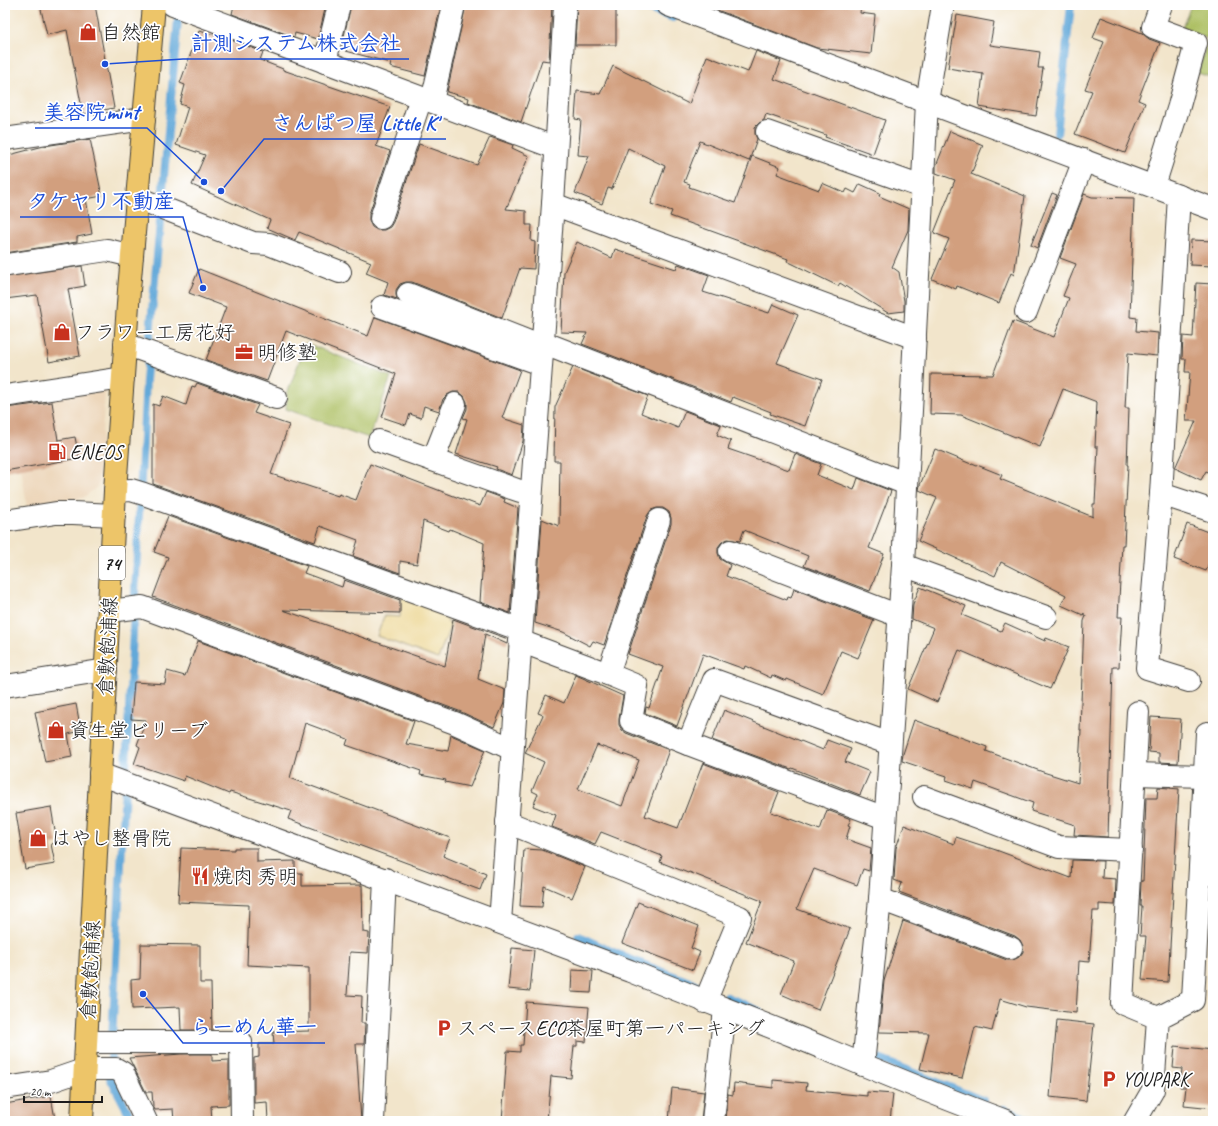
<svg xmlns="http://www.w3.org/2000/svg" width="1218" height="1126" font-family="Caveat,'Klee One',sans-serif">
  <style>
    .built { fill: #edd7bb }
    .green { fill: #adc064; stroke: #646e40 }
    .sand { fill: #eeda9e; stroke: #857b5d }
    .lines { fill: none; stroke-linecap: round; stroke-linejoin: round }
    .stream { stroke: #64a9d9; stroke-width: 8 }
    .building { fill: #d29f7e; fill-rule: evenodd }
    .minor-casing { stroke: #3c3a36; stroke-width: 24 }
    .major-casing { stroke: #3c3a36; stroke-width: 24 }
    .minor { stroke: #fff; stroke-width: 22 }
    .major { stroke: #edc569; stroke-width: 22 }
    .labels { text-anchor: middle; stroke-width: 3.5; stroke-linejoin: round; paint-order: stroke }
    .shield { fill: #fff; stroke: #606060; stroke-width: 1 }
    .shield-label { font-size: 19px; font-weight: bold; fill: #1c1c1c }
    .poi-label { font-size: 20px; fill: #1c1c1c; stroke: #fff; text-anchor: start }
    .street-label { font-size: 20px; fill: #1c1c1c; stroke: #fff }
    .leader { fill: none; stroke: #1d4ed8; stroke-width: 1.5 }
    .callout-dot { fill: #1d4ed8; stroke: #fff; stroke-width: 1.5 }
    .callout-label { font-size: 21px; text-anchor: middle; font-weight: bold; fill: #1d4ed8; stroke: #fff; stroke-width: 3.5; stroke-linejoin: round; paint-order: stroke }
  </style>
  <rect width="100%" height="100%" fill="#fff"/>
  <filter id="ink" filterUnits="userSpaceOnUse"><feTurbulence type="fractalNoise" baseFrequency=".025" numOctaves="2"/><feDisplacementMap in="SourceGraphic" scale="8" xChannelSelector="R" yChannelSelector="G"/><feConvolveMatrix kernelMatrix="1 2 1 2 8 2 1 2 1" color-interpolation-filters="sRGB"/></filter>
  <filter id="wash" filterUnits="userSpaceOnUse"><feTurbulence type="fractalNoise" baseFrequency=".012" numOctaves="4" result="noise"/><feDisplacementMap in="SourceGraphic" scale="16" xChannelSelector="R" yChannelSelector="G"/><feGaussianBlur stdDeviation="0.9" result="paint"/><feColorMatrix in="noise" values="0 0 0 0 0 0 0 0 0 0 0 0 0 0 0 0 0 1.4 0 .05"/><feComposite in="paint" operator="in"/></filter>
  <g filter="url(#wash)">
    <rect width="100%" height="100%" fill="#f2e5cb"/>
    <path class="built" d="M105,392L98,486L83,498L27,507L11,401Z"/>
    <g class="green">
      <path d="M1191,5H1213V78L1198,73L1208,39L1182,28Z"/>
      <path d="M306,343L391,377L369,438L286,409L287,394Z"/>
    </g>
    <path class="sand" d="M402,592L452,610L447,622L451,624L438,659L377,636L384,616L400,617Z"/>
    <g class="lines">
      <g class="stream">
        <path d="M637,5L673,18"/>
        <path d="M1057,134L1071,5"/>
        <path d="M578,936L624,957L695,984"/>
        <path d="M727,997L759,1011"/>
        <path d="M864,1053L984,1101"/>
        <path d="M1004,1109L1032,1121"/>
        <path d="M133,1121L110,1078L146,380L179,8"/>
      </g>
    </g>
    <g id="blocks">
      <g class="building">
        <path d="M40,5H95L114,108L83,114L67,30L47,35Z"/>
        <path d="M234,5H326L318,39L295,33L294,37L232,14Z"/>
        <path d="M351,5H441L425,76L390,67L391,63L346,51L347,46L342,45Z"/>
        <path d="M466,5H552L549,61L542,60L521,122L468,102L469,98L447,92Z"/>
        <path d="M577,5H616V45H575Z"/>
        <path d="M709,5H861L860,13L875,15L871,54L817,48L709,7Z"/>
        <path d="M957,15L994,22L990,45L1040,52L1038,68H1043L1036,116L979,107L983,74L948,68Z"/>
        <path d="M1101,17L1142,33L1149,39L1160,43L1138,100L1145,103L1125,153L1075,134L1092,91L1085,89L1104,42L1093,38Z"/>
        <path d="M199,31L223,37L263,52L260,60L283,69V70L390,107L376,146L390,151L369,214V221L372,227L377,230H384L390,227L393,222L419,144L477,165L490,137L513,145L512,148L529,156L506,209L526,211V225H532L531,241L535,242L534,269L520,268L502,318L412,282H406L400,284L396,290V295L397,299L384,295L388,282L366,273L371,262L299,232L295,240L267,228L270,220L192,185L205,155L176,145L188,107L180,104L185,85L180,83Z"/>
        <path d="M756,51L781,61L774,79L885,120L873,154L825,137L826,135L766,114L764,120L759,123L755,127V134L757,139L749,161L700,141L684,182L690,184L689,187L735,203L752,156L780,167L777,174L819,190L822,183L845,193L847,189L855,193L860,184L880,193L879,196L909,209L908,230L892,267L899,272L904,301V311L888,313L840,283L838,286L787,261L788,259L670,216L672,211L651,204L665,166L628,148L612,189L608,188L602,204L575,193L589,156L578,155L581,120L575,119L577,91L600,94L613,66L689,104L707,56L748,72Z"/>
        <path d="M950,131L983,145L971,174L1025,196L1014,275L1011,273L999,303L957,286L956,289L932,279L949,239L934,233L955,180L936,173V166Z"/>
        <path d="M90,139L102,196L86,199L92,234L77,237V242L5,253V156L44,146Z"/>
        <path d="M1052,193L1057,195L1037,248L1031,245Z"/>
        <path d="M1084,194L1092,197L1134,198L1130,317L1137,318L1136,331L1158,333L1157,356L1128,353L1125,408H1129L1127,465H1128L1124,545H1122L1118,617H1122L1119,667H1113L1108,837L1074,835L1075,825L1031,811L1033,803L975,782L973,789L946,780L947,776L902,761L903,754L914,720L987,747L986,751L1043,772L1078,783L1081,730H1080L1084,621L1086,616L1084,615V613L1083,615L1061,605L1066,595L1001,562L995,576L918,541L937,498L919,490L920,485L935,449L971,464L972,463L1002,475L1000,479L1093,517V504H1095L1098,447H1095L1097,402L1063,389L1040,447L961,415L930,414L931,374L993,375L1013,321L1054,337L1069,298L1063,296L1076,264L1060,258Z"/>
        <path d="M1191,240L1213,241V266L1190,265Z"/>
        <path d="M577,242L612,258L615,249L676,269L678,264L709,275L703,292L769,313L773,304L798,315L777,363L822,379L805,426L770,414L771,412L733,397L731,402L582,344L587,333L561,332L564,272Z"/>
        <path d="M82,266L85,286L68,289L80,356L49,362L37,295L5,299V277Z"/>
        <path d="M199,269L368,336L375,317L520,370L502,418L524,425L523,441L512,475L496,469L497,467L456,454L467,419L463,418L467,409V402L464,396L459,392H453L447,395L443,399L439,411L424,406L421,418L410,414L406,425L382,417L396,374L286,331L267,381L206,360L226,307L189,293Z"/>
        <path d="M1196,283L1213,284V474L1206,471L1201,480L1175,468L1196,421H1186L1190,372H1185L1186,359H1182L1183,336L1193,337Z"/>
        <path d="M573,367L648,396L641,413L678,428L685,411L721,425L717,435L731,441L728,449L789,470L795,454L821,464L817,475L854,490L858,478L891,491L869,548L884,554L870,591L804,566L808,556L744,530L740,541L728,539L722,542L718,547V553L720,559L730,565L726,576L787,600L788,597L791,598L794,589L874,620L858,658L841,651L823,694L787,679L786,681L772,675L771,678L745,666L744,669L703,654L677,726L645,713L646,707L649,708L663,667L628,654L671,524V518L669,512L663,508H657L651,510L647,516L604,645L593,641L590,646L563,632L535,623L542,519L559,526L560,461H554L555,407Z"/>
        <path d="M197,383L258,405L254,413L289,425L271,474L338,496L339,494L356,500L370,464L480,506L486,492L505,499L504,502L518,508L510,613L480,602L484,543L450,529L449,531L423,521L417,564L400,561V573L353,556L358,540L320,526L315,542L153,484V404L159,406L163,396L186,405L192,386L195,387Z"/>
        <path d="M52,402L58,440L75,437L79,458L5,471V408Z"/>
        <path d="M168,516L307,566L304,573L342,587L344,580L400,600V613L283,610L445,666L453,619L508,639L507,644L485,634L478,679L505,690L504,703L494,727L459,711L153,597L168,557L154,552Z"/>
        <path d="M1187,524L1213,534V551L1206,571L1174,559Z"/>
        <path d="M920,587L966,606L962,615L1001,631L1005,623L1045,641L1046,638L1069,647L1050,689L959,650L937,702L908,689L934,628L912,619L913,604Z"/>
        <path d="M198,641L414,721L406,744L448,751L451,735L485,750L470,787L445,782L446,780L420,775L421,771L346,745L348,739L305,723L290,778L450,838L443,856L486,874L480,890L288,819L291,811L230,792L229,794L185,776L184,781L134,764L140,747L137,745L146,720L131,719L134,682L165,684L167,671L185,676Z"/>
        <path d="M576,675L623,696L619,719V725L622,730L626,733L669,750L645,816L678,828L703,763L779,792L771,812L820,830L827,810L851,819L848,825L850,826L846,839L871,848L869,871L863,869L857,885L814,869L797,909L850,929L818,1010L781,994L794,961L746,942L762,901L689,872L688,873L660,862L662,856L601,832L595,844L552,827L556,815L533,806L538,794L532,791L544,762L525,753L543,715L538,713L546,695L564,703ZM597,745L639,760L622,806L578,789Z"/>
        <path d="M76,704L81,731L68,734L72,757L45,762L35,712Z"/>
        <path d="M724,710L823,750L827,740L851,749L845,762L870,772L860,795L792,768L791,769L712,740Z"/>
        <path d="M1151,717L1181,719L1178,763L1159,762V753L1149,752Z"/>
        <path d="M1158,787L1179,789L1168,982L1142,980L1146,936H1140L1142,906H1140L1141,881H1143L1146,798H1157Z"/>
        <path d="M51,807L57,843L51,844L55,864L25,869L16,813Z"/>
        <path d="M904,825L954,844L956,837L996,850L1071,878L1072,860L1103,861L1102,878L1116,879L1115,905L1099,904V911H1093L1089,962L1079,961L1076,1013L1026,1007L1000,999L992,1031L975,1027L962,1078L920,1069L929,1033L879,1032L884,981L903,921L1007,960H1013L1019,957L1023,952V946L1020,940L1015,936L899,892L902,883L894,880L896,848Z"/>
        <path d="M181,848L234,850V848H257V862L295,861V873H302V886L362,885L363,932L369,933L368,953L350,952L347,995L362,996L361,1023H365L364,1044H356L361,1121H268L267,1102L254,1103V1058L259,1057V1044H274L273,1032L309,1031V968L247,965L249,905L178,902Z"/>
        <path d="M524,849L542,850L585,867L572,898L544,886L542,907L520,906Z"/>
        <path d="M638,902L699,926L691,948L700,952L693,970L622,943Z"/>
        <path d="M141,944L200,945V983H211L212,1030H181L180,1007L132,1009L131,980L140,979Z"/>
        <path d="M512,948L534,950L530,991L508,989Z"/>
        <path d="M572,970L593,971L591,993L571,992Z"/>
        <path d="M526,1002L589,1007L586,1042L577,1041V1046H574L571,1078L551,1076L547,1121H502L507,1051L520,1052V1045H523Z"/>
        <path d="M1057,1020L1094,1024L1086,1101L1050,1097Z"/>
        <path d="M1175,1046L1213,1050V1108L1184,1105L1186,1087H1180L1182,1069L1173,1068Z"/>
        <path d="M181,1054H212V1061L229,1060V1105L211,1106L212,1121H174L173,1109L155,1110L153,1106L152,1092H146L129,1058Z"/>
        <path d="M773,1080L807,1083L806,1090L867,1096V1092L893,1094L890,1121H726L728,1094L733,1095L734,1083L773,1088Z"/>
        <path d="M672,1088L704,1092L701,1121H669Z"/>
        <path d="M51,1096L55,1119L42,1121H5V1104Z"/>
      </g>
    </g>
  </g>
  <g filter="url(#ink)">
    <use href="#blocks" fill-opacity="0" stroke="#3c3a36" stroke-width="1"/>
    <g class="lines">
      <g class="minor-casing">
        <g id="minor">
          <path d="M173,5L556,148"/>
          <path d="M668,5L1213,209"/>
          <path d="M325,62L339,5"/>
          <path d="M432,101L454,5"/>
          <path d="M767,132L922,187"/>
          <path d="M5,139L144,119"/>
          <path d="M1154,186L1179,106L1196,43L1153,27L1161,5"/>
          <path d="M1179,196L1161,494L1147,668L1189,681"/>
          <path d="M137,198L253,243L269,244L340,272"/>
          <path d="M553,204L915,338"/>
          <path d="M381,218L421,98"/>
          <path d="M7,265L107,250L132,256"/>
          <path d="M408,294L542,347"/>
          <path d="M382,307L540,364"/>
          <path d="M1026,312L1084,160"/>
          <path d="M542,342L907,484"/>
          <path d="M125,344L276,398"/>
          <path d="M5,396L123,378"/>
          <path d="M379,441L520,491H531"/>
          <path d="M433,460L455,404"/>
          <path d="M115,491L131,490L144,494L521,630"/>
          <path d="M1161,494L1213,511"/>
          <path d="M5,521L56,513H73L114,515"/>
          <path d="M730,551L899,616"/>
          <path d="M903,565L1046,617"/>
          <path d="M109,611L142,607L455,723L512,749"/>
          <path d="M520,641L608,674L659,520"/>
          <path d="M608,674L637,686L631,721L688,744L714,680L890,744"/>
          <path d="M5,686L106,670"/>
          <path d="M688,744L885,818"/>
          <path d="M100,774L630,971C684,993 739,1014 794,1036C864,1065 934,1095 1006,1121"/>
          <path d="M1135,774L1204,776"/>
          <path d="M924,797L1059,847L1131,850"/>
          <path d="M507,822L740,917L705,1002"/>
          <path d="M880,899L1011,948"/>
          <path d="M500,922L553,204L565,5"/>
          <path d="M1158,1018L1193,1000L1207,733"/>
          <path d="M87,1042H241L242,1121"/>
          <path d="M863,1065L880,899L903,565L927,102L943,5"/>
          <path d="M5,1088L51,1081L86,1069H116L123,1073L146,1121"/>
          <path d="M373,1121L385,879"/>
          <path d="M713,1121L725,1009"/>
          <path d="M1135,1121L1153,1090L1158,1018L1122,1003L1138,712"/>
        </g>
      </g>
      <g class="major-casing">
        <path id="major" d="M82,1121L115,491L129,290L154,5"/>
      </g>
      <use href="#minor" class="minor"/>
      <use href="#major" class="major"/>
    </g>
  </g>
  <defs>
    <g id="shop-bare" transform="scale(1.38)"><path d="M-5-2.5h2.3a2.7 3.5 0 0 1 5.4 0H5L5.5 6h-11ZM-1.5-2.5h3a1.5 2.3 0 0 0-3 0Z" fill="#c8321e" stroke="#fff" stroke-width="2.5" paint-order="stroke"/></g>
    <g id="office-bare" transform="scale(1.38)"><path d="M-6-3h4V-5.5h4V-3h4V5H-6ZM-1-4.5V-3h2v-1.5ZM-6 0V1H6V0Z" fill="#c8321e" stroke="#fff" stroke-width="2.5" paint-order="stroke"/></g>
    <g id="fuel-bare" transform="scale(1.38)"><path d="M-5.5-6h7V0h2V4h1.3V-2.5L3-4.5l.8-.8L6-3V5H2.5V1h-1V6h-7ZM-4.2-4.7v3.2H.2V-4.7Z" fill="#c8321e" stroke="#fff" stroke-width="2.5" paint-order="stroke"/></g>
    <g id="restaurant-bare" transform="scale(1.38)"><path d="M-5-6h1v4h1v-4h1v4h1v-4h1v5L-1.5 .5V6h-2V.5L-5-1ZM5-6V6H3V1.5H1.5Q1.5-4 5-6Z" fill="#c8321e" stroke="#fff" stroke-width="2.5" paint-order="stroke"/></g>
    <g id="parking-bare" transform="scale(1.38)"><path d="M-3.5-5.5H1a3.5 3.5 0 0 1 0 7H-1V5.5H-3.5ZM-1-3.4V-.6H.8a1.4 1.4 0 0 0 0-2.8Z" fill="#c8321e" stroke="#fff" stroke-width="2.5" paint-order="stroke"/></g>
  </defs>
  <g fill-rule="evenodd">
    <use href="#shop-bare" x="88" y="32"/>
    <use href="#shop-bare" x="62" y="332"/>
    <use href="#office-bare" x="244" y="352"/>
    <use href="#fuel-bare" x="57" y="452"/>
    <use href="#shop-bare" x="56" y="730"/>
    <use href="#shop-bare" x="38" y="838"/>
    <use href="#restaurant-bare" x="200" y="876"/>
    <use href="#parking-bare" x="444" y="1028"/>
    <use href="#parking-bare" x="1109" y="1079"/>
  </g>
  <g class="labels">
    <rect class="shield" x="99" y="546" width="26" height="34" rx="3"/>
    <g class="shield-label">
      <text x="112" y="570">74</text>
    </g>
    <g class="poi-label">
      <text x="101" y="39">自然館</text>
      <text x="75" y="339">フラワー工房花好</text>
      <text x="257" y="359">明修塾</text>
      <text x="70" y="459">ENEOS</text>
      <text x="69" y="737">資生堂ビリーブ</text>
      <text x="51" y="845">はやし整骨院</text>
      <text x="213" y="883">焼肉 秀明</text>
      <text x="457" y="1035">スペースECO茶屋町第一パーキング</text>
      <text x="1122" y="1086">YOUPARK</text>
    </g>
    <g class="street-label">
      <text transform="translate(107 646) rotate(-87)" y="7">倉敷飽浦線</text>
      <text transform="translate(90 970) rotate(-87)" y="7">倉敷飽浦線</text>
    </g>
  </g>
  <path class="leader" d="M105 64L183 59H409M204 182L147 128H35M221 191L264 139H446M203 288L183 217H20M143 994L183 1043H325"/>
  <g class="callout-dot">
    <circle cx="105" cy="64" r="4"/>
    <circle cx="204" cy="182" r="4"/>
    <circle cx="221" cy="191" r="4"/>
    <circle cx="203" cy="288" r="4"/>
    <circle cx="143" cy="994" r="4"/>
  </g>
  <g class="callout-label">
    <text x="296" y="50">計測システム株式会社</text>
    <text x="91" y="119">美容院mint</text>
    <text x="355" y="130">さんぱつ屋 Little K'</text>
    <text x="101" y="208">タケヤリ不動産</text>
    <text x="254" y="1034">らーめん華一</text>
  </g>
  <rect width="1218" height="1126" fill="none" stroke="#fff" stroke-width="20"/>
  <path d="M24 1096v6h78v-6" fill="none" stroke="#1c1c1c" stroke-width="2"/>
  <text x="30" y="1096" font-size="12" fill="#1c1c1c" stroke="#ffffff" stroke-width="3" paint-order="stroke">20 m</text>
</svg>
